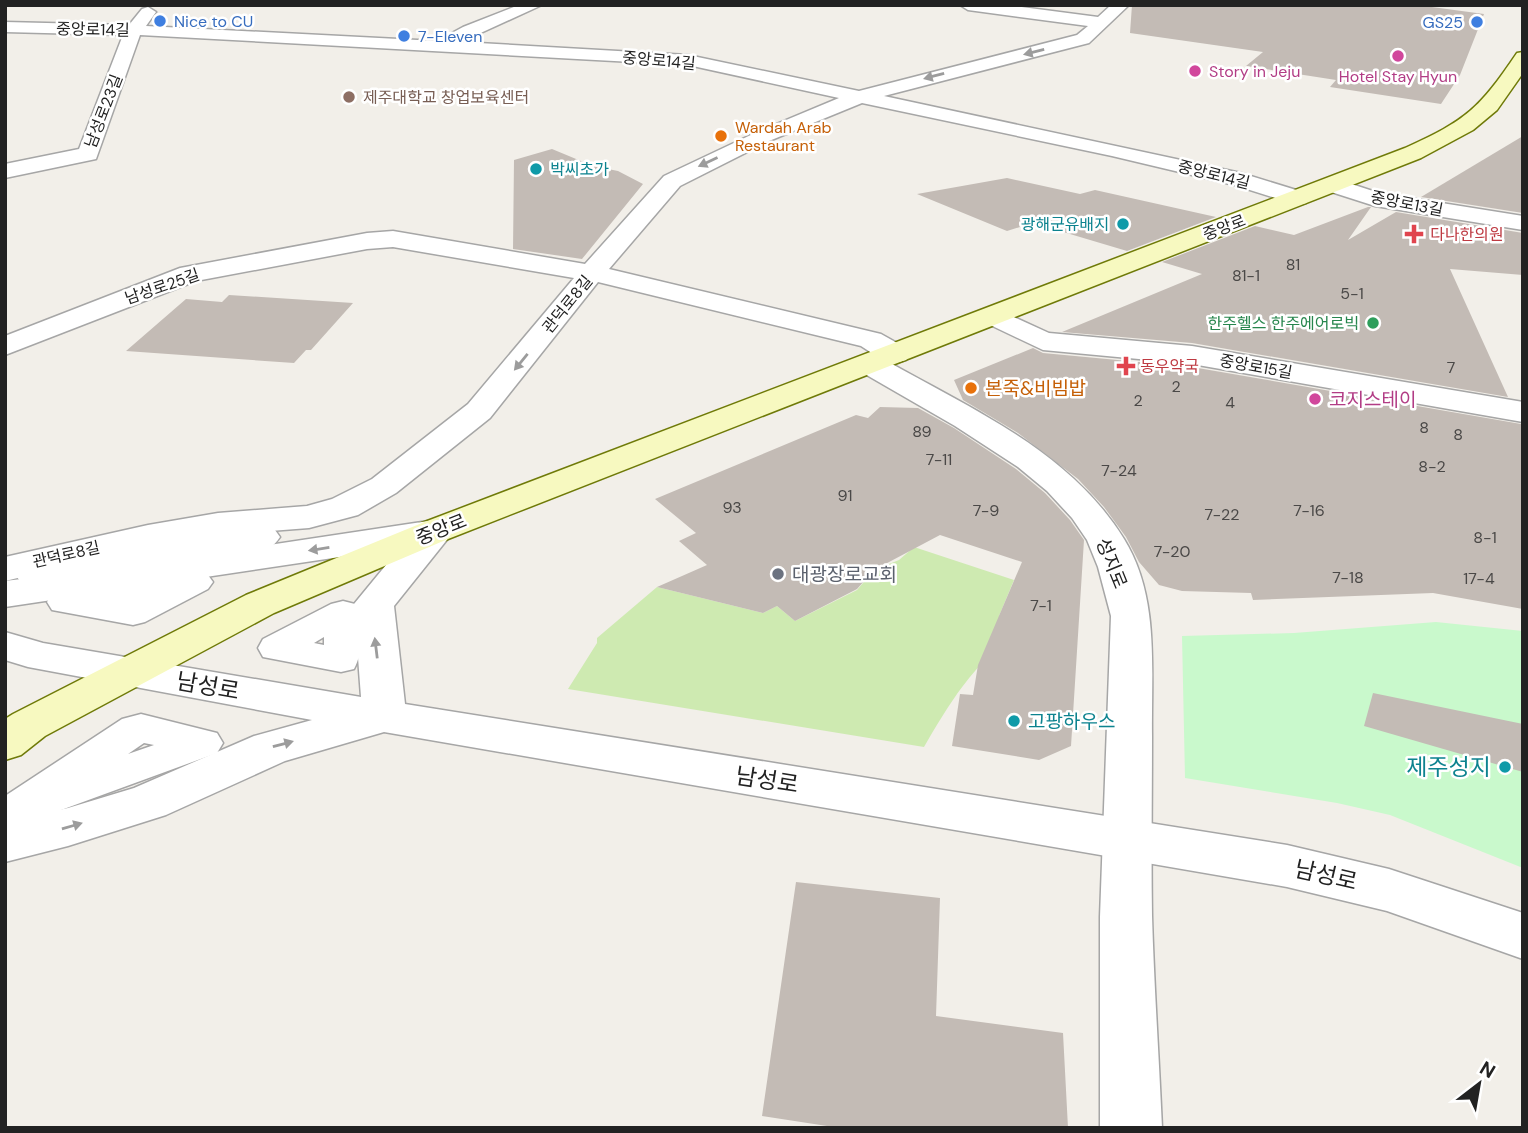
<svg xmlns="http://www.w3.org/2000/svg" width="1528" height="1133" font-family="'DM Sans','Noto Sans KR',sans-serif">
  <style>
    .grass { fill: #ceeab1 }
    .park { fill: #c9f9cc }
    .building { fill: #c3bbb5 }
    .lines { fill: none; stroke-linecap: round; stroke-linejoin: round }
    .pedestrian-casing { stroke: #a6a6a6; stroke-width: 3 }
    .minor-casing { stroke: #a6a6a6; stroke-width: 3 }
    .tertiary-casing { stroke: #a6a6a6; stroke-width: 3 }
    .secondary-casing { stroke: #6f7a08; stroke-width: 3 }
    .pedestrian { fill: #fff; fill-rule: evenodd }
    .minor { fill: #fff; fill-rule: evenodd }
    .tertiary { fill: #fff; fill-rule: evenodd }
    .secondary { fill: #f7f9c0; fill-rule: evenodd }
    .oneway { fill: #9c9c9c }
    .shop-dot { fill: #3f7fe0; stroke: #fff; stroke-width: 2.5 }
    .hotel-dot { fill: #d1479c; stroke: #fff; stroke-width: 2.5 }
    .education-dot { fill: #8d6e63; stroke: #fff; stroke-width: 2.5 }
    .food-dot { fill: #e8710a; stroke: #fff; stroke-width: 2.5 }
    .culture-dot { fill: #0f9aa8; stroke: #fff; stroke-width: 2.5 }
    .health-dot { fill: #e0444e; stroke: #fff; stroke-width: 2.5 }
    .leisure-dot { fill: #2e9e5b; stroke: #fff; stroke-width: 2.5 }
    .worship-dot { fill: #6b7280; stroke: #fff; stroke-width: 2.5 }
    .labels { text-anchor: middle; stroke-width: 5; stroke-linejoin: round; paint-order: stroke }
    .far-shop-label { font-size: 16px; fill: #366cbe; stroke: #fff; text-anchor: start }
    .far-street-label { font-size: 16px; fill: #222; stroke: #fff }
    .far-hotel-label { font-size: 16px; fill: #b23c85; stroke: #fff; text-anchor: start }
    .far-education-label { font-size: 16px; fill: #785e54; stroke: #fff; text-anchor: start }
    .far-food-label { font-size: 16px; fill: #c56008; stroke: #fff; text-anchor: start }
    .far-culture-label { font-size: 16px; fill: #0d838f; stroke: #fff; text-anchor: start }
    .far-health-label { font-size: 16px; fill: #be3a42; stroke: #fff; text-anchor: start }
    .number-label { font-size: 16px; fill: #4a4847 }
    .far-leisure-label { font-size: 16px; fill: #27864d; stroke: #fff; text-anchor: end }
    .food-label { font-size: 19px; fill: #c56008; stroke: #fff; text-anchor: start }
    .hotel-label { font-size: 19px; fill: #b23c85; stroke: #fff; text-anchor: start }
    .street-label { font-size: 19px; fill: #222; stroke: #fff }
    .worship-label { font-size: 19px; fill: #5b616d; stroke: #fff; text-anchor: start }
    .culture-label { font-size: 19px; fill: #0d838f; stroke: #fff; text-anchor: start }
    .near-street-label { font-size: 23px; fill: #222; stroke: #fff }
    .near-culture-label { font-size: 23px; fill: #0d838f; stroke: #fff; text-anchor: end }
  </style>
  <rect width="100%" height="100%" fill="#f2efe9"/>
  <path class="grass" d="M914,547L1014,580L999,616L1042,626C986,640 951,701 924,747L568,689L597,643V638L657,587L763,613L777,606L795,621L857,590L874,570L899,560Z"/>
  <path class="park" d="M1436,622L1523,631V868L1390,815L1337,803L1185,778L1182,636L1294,633Z"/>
  <g class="building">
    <path d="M1132,5H1417L1484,14L1460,75L1441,104L1330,87L1336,80L1246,66L1263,52L1130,33Z"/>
    <path d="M1523,136V213L1421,197Z"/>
    <path d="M552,149L593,166L618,171L643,184L582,259L513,249L514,160Z"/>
    <path d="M1007,178L1080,194L1095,190L1216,217L1127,251L1033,223L1007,231L917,194Z"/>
    <path d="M1368,207H1371L1348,240L1396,212L1523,233V275L1450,269L1508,397L1192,343L1062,332L1202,274L1162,262L1255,226L1294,235Z"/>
    <path d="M229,295L353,303L311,350H306L294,363L126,351L186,299L222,302Z"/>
    <path d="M1033,348L1043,353L1192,367L1521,424L1523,609L1433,593L1253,600L1251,593L1182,591L1159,585L1139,562L1126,537L1104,507L1078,479L1018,433L963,400L954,380Z"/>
    <path d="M880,407L918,408L954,428L1016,469L1045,493L1070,520L1084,540L1071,746L1039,760L952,746L960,694L973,695L978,665L1022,562L940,535L874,570L857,589L795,621L777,606L763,613L657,587L707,565L679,541L696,533L655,499L856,415L868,418Z"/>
    <path d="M1373,693L1523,724V772L1364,726Z"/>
    <path d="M796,882L940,898L936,1016L1063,1033L1068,1128H840L762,1116Z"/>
  </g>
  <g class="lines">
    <g class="pedestrian-casing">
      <g id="pedestrian">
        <path d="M244,526L275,530L280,537C273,548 263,553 250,556L34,587L22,584L17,577L24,566L36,563Z"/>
        <path d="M196,571L208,575L213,582L208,589L145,622L133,625L52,610L47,602L53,592L65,589Z"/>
        <path d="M343,601L355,604C365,619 363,654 354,669L341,672L263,657L258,648L263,639L331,604ZM324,637V645L314,643Z"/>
        <path d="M141,714L217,733L223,743L217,753L31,821L16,826L5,823V796L122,719ZM144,743L154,745L128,754Z"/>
      </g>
    </g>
    <g class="minor-casing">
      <g id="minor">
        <path d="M519,5H542L461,42L688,55L859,91L1077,35L1088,26L968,10L960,5H1006L1098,17L1111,5H1129L1089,43L884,96L1241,173L1306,193L1310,198L1306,203L1298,205L1234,185L1112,156L862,103L769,141L680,186L609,269L881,334L906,348L910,354L906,360L895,363L885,360C971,409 1070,451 1124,539C1160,597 1151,670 1152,736C1152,796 1151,856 1152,916C1154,986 1159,1057 1162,1128H1100V917L1111,616L1098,567L1087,540L1072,518L1047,491L1018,467L955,426L858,370L854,364L858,358L869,355L881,359L861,346L598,282L490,418L396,493L358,515L309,528L218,535L148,547L5,581V557L148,525L218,513L307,506L332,499L372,479L468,404L574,278L393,247L367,249L196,281L5,355V336L180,268L367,233L393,231L585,264L664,176L755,133L839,98L688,65L140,35L96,159L5,178V164L79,149L123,35L5,32V22L129,25L142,9L148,7L156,12L146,26L437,41L463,27Z"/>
        <path d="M1333,178L1379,193L1523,216V230L1375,206L1325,190L1321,185L1325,180Z"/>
        <path d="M994,308L1049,333L1192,346L1523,402V422L1192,364L1043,350L984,322L980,316L984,310Z"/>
      </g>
    </g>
    <g class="tertiary-casing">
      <path id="tertiary" d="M435,520L448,523L454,531L394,606L405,704L1287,845L1389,869L1523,913V959L1387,911L1287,887L384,732L285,761L166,815L68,846L5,862V822L68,808L134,788L254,736L312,720L28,667L5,660V632L43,643L361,697L354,604L400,548L5,607V581L137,565Z"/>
    </g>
    <g class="secondary-casing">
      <path id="secondary" d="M1523,52V73L1497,110L1473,130L1421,158L448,539L274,613L45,736L21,755L5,760V719L13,714L246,595L422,523L1405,148C1467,120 1479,109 1517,53Z"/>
    </g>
    <use href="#pedestrian" class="pedestrian"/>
    <use href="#minor" class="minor"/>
    <use href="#tertiary" class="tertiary"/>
    <use href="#secondary" class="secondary"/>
  </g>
  <defs><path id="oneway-solid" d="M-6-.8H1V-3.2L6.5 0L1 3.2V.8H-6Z" transform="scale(1.75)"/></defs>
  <g class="oneway">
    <use href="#oneway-solid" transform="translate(1034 52) rotate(166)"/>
    <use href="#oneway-solid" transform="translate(934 76) rotate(165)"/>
    <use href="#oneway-solid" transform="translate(708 162) rotate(155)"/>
    <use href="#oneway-solid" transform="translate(521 362) rotate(129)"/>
    <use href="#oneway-solid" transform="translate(319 549) rotate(171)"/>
    <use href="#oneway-solid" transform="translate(376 648) rotate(-97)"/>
    <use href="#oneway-solid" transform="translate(283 744) rotate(-15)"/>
    <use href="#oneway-solid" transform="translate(72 826) rotate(-16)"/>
  </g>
  <g class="shop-dot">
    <circle cx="160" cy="21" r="7"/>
    <circle cx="1477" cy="22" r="7"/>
    <circle cx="404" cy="36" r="7"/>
  </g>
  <g class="hotel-dot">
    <circle cx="1398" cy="56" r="7"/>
    <circle cx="1195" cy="71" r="7"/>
    <circle cx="1315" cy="399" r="7"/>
  </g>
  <circle class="education-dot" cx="349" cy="97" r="7"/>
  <g class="food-dot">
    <circle cx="721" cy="136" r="7"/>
    <circle cx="971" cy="388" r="7"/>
  </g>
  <g class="culture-dot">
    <circle cx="536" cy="169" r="7"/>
    <circle cx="1123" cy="224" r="7"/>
    <circle cx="1014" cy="721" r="7"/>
    <circle cx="1505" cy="767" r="7"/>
  </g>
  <g class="health-dot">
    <path d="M1410.5 223.5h7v7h7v7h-7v7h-7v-7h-7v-7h7z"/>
    <path d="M1122.5 355.5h7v7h7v7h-7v7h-7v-7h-7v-7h7z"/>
  </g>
  <circle class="leisure-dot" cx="1373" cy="323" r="7"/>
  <circle class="worship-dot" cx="778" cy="574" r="7"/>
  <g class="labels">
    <g class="far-shop-label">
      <text x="174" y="27">Nice to CU</text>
      <text x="1463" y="28" text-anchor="end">GS25</text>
      <text x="418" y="42">7-Eleven</text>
    </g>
    <g class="far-street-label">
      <text transform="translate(93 29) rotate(1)" y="6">중앙로14길</text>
      <text transform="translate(659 60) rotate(5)" y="6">중앙로14길</text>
      <text transform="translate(103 111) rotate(-69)" y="6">남성로23길</text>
      <text transform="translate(1214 174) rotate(14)" y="6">중앙로14길</text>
      <text transform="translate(1407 203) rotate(11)" y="6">중앙로13길</text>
      <text transform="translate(1224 227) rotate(-21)" y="6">중앙로</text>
      <text transform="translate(162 286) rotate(-19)" y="6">남성로25길</text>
      <text transform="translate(567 304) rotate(-51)" y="6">관덕로8길</text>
      <text transform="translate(1256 366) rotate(10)" y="6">중앙로15길</text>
      <text transform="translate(66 554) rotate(-13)" y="6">관덕로8길</text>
    </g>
    <g class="far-hotel-label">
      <text x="1209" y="77">Story in Jeju</text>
      <text x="1398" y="82" text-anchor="middle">Hotel Stay Hyun</text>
    </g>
    <g class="far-education-label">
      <text x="363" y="103">제주대학교 창업보육센터</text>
    </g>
    <g class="far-food-label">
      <text x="735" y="133">Wardah Arab<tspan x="735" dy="18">Restaurant</tspan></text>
    </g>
    <g class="far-culture-label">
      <text x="550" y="175">박씨초가</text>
      <text x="1109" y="230" text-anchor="end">광해군유배지</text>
    </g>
    <g class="far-health-label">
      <text x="1430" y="240">다나한의원</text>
      <text x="1140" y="372">동우약국</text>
    </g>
    <g class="number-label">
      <text x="1293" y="270">81</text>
      <text x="1246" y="281">81-1</text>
      <text x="1352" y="299">5-1</text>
      <text x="1451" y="373">7</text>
      <text x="1176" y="392">2</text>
      <text x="1138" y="406">2</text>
      <text x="1230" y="408">4</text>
      <text x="1424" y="433">8</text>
      <text x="922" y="437">89</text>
      <text x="1458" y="440">8</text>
      <text x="939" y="465">7-11</text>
      <text x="1432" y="472">8-2</text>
      <text x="1119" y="476">7-24</text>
      <text x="845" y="501">91</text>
      <text x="732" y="513">93</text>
      <text x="986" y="516">7-9</text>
      <text x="1309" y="516">7-16</text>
      <text x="1222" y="520">7-22</text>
      <text x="1485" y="543">8-1</text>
      <text x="1172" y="557">7-20</text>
      <text x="1348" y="583">7-18</text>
      <text x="1479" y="584">17-4</text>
      <text x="1041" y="611">7-1</text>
    </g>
    <g class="far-leisure-label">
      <text x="1359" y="329">한주헬스 한주에어로빅</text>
    </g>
    <g class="food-label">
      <text x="985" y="395">본죽&amp;비빔밥</text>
    </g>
    <g class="hotel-label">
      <text x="1329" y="406">코지스테이</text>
    </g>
    <g class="street-label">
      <text transform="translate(441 529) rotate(-22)" y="7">중앙로</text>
      <text transform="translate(1112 563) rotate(68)" y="7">성지로</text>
    </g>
    <g class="worship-label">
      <text x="792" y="581">대광장로교회</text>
    </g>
    <g class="culture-label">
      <text x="1028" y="728">고팡하우스</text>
    </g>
    <g class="near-street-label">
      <text transform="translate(208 686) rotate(10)" y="8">남성로</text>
      <text transform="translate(767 780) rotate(9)" y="8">남성로</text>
      <text transform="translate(1326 875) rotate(13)" y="8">남성로</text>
    </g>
    <g class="near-culture-label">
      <text x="1491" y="775">제주성지</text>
    </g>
  </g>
  <rect width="1528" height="1133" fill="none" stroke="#222222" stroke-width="14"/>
  <g transform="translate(1479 1084) rotate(31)" stroke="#ffffff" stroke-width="5" paint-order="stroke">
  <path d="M0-5L12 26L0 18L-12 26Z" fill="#222222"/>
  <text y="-10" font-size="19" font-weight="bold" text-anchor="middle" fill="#222222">N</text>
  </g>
</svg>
